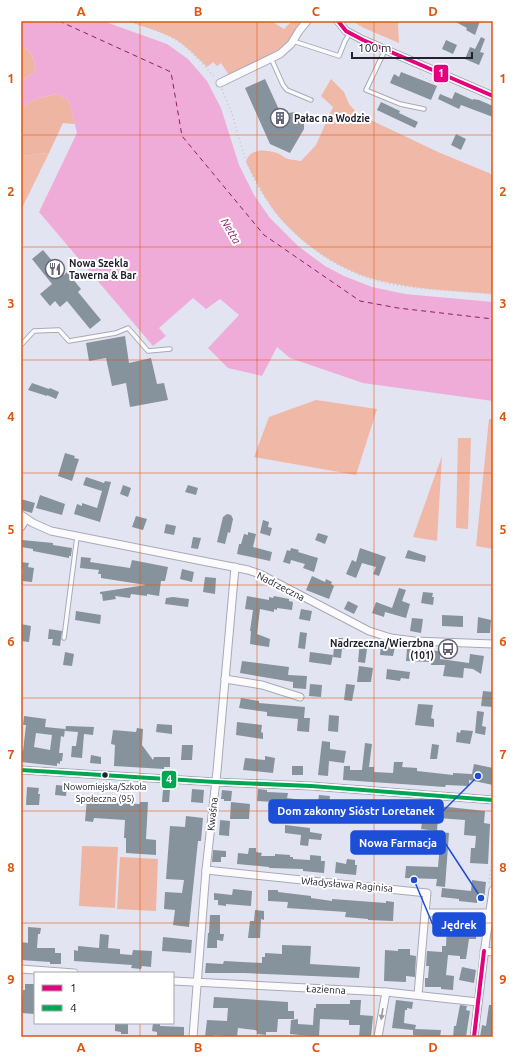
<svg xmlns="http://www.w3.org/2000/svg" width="514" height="1058" font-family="Ubuntu,sans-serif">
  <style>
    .green { fill: #eeb5a2 }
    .forest { fill: #f0b8a7 }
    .water { fill: #f0acd9 }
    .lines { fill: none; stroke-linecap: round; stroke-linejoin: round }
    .ferry { stroke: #891f68; stroke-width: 1; stroke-dasharray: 5 4; stroke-linecap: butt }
    .building { fill: #86929c; fill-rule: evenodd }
    .service-casing { stroke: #a9a9b7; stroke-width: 5.5 }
    .minor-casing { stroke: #a9a9b7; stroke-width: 9 }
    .path { stroke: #c5c5cc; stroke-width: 1.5; stroke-dasharray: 1 3; stroke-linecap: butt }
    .service { stroke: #fbfbfd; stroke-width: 3.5 }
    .minor { stroke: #fbfbfd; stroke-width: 7 }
    .bus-1-casing { stroke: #fff; stroke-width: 7 }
    .bus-2-casing { stroke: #fff; stroke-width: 7 }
    .bus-1 { stroke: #e5007d; stroke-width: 4 }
    .bus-2 { stroke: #00a651; stroke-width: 4 }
    .oneway { fill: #9999a1 }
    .grid { fill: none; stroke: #de560e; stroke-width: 1; stroke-opacity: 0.55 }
    .bus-dot { fill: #212131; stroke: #fff; stroke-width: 1.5 }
    .labels { text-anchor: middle; stroke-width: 4; stroke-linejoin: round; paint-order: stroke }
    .bus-label { font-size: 9px; fill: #212131; stroke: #fff }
    .poi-label { font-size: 10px; font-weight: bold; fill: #212131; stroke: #fff; text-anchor: start }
    .street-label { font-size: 10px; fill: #212131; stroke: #fff }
    .water-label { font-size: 11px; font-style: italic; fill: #891f68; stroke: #fff }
    .leader { fill: none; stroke: #1d4ed8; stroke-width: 1.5 }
    .callout-dot { fill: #1d4ed8; stroke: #fff; stroke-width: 1.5 }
    .callout { fill: #1d4ed8; stroke: #1d4ed8; stroke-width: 1.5 }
    .callout-label { font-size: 11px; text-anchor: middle; font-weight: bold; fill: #fff }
    .line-badge { stroke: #fff; stroke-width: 1.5 }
    .badge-label { font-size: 11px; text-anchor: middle; font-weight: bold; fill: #fff }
    .neatline { fill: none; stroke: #de560e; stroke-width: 1.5 }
    .grid-label { font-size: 13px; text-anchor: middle; font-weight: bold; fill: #de560e }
  </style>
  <rect width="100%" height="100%" fill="#e3e4f2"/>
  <g class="green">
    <path d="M21,46C32,49 35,61 35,71L25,79L21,78Z"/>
    <path d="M58,94L69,101L75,124L63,123L49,153L21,156V108L38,98Z"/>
    <path d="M82,846L118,847L115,908L79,906Z"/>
    <path d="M120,857L158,859L156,911L117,909Z"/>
  </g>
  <g class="forest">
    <path d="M127,21H271L284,29L292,21H302C296,30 292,40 284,48L229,75L221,63L217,66L213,62L207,67C196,56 185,44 171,37C157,30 142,26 127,21Z"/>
    <path d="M352,21H400L398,24L399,43L364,28Z"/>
    <path d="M331,79L344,92L349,104L358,114L438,152L489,173L493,176V294C459,291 423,290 390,283C346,275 303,247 275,212C264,197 255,180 246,162C250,148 265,149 277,153C281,154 284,158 288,159C292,160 297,160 301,161L316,145L333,107L321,96Z"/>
    <path d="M49,153L21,210V156Z"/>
    <path d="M316,400L377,409L356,475L254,457L269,417Z"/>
    <path d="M489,419H493V549L476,546Z"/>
    <path d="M458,438H471L468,529L456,528Z"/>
    <path d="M442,456L437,541L413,537Z"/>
  </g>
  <path class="water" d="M21,21H103L167,44L188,59L207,81L221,108L239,165L254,195L270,218L298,246L325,266L344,276L372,287L405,294L493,302V401L363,383L290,358L277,347L262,376L228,368L208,348L239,315L220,299L206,309L193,298L159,328L166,336L153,346L39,212L77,133L69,101L58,94L38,98L21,108V78L25,79L35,71C35,61 32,49 21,46Z"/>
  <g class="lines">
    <path class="ferry" d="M59,21L171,72L182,136L264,235L360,301L398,308L493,319"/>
  </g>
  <g class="building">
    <path d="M454,21H480L475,35L466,30L467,28Z"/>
    <path d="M481,37L485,39L480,52L484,53L479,65L465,59L470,47L475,49Z"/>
    <path d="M446,40L457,45L453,54L442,49Z"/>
    <path d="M401,72L437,86L431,100L390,83L394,74L399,77Z"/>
    <path d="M265,79L281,114L295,112L301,115L304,121V129L290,153L270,144L245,88Z"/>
    <path d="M455,92L473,100V99L479,100L493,106V117L461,105L459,109L438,99L440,94L452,99Z"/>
    <path d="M381,102L400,111L399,113L418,122L415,128L377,110Z"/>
    <path d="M456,134L466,139L461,150L451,145Z"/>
    <path d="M43,250L64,275L67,272L81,289L78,292L101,320L90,329L67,301L60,307L55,301L50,306L40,294L52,284L32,259Z"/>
    <path d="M125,336L129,363L151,358L157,384L164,383L168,400L130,407L126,383L112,386L106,358L89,361L86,343Z"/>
    <path d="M32,383L49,389L50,388L59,392L56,399L47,395V396L28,390Z"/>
    <path d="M65,453L75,456L74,458L79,459L72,481L58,476Z"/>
    <path d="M86,477L104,483L105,481L111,482L100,522L74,514L77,504L82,506V503L97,508L102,491L83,485Z"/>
    <path d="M123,485L131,488L128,497L120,494Z"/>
    <path d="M188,485L198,488L196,495L185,492Z"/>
    <path d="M40,495L65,504L62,515L36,508Z"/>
    <path d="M21,499L35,503L32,513L21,510Z"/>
    <path d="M227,514L231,515L233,519L230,533L228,532L225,544L217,542L223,517Z"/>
    <path d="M136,516L147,519L143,530L132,527Z"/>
    <path d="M263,520L269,522L268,527L272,528L270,536L260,533Z"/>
    <path d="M166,524L176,526L174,535L164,533Z"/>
    <path d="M248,532L256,534L253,547L272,552L270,561L237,554L239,544H241L244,534L248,535Z"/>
    <path d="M318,533L328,536L325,544L315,540Z"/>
    <path d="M193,537L201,538L198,549L191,548Z"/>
    <path d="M22,540L53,543V545L72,548L71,556H69V558L33,551V549L21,547Z"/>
    <path d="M291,548L299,550L298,552L318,558L314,572L303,568L305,564L291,560L290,564L283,562L287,550L290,551Z"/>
    <path d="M360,548L386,557L379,576L373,574L376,567L362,563L356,578L346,574L352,560L356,562Z"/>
    <path d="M408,550L426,556L425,562L405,558Z"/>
    <path d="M81,557L91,558L90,562L130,568L132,560L168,567L165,581H161L159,596L147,594V596L131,594L130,598L115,596L116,599L103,601L102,594H100V592L146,585L101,578V574H98L99,570L80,568Z"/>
    <path d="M21,562L29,563L28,567L34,568L32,582L22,581L23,569H21Z"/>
    <path d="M182,569L194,572L192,582L180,579Z"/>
    <path d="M312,576L325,582L326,579L332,582L331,584L334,586L329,599L306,590Z"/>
    <path d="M205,577L216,578L215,594L203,592Z"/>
    <path d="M399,588L406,590L402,601L410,604L406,618L385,612L384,617L372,613L376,602L392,608Z"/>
    <path d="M423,592L433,593L432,597H434L433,605L421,603Z"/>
    <path d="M247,596L269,600V597L273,598L274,596L289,599V601L293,602L292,610L277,608V610L274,609V612L260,609L257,634L270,639L269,647L250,644L251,631H250L253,610L245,609Z"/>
    <path d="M173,597L189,599L188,607L165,604L166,598Z"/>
    <path d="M348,601L358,606L354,614L344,609Z"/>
    <path d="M301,609L312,611L310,621L299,619Z"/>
    <path d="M76,611L101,615L100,624L75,620Z"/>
    <path d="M442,615L463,616V627L442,626Z"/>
    <path d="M478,617L491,620L490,633H477Z"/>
    <path d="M412,618L423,619L421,633L410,631Z"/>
    <path d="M21,624L31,626L29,642L21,641Z"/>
    <path d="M49,629L62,631L60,646L52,645L53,639H48Z"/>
    <path d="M300,632L307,633L305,649L298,648Z"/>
    <path d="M335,638H343L342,641L346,642V649H342L341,658L333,657Z"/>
    <path d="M360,641L368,642L365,663L358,662Z"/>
    <path d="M381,645L395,647L393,656L380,655Z"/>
    <path d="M407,649L440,651V659L469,663L470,654L484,656L481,674L473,669L464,668L463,678L443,676L445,665H431V662L406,661Z"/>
    <path d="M65,652L74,654L72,666L63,665Z"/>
    <path d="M310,652L333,655L331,665L309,662Z"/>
    <path d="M242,661L289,667L288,675L307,676L306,689L293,688V682L240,673Z"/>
    <path d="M359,666L373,668L371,682H357Z"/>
    <path d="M387,669L410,672L409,679L401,678L400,681L386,679Z"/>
    <path d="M310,684L322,685L321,697L309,696Z"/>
    <path d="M346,684L355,685L352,701L344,700Z"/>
    <path d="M483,691L493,692V707L481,706Z"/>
    <path d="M241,698L259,701V703L305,707L304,718H310L309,732L297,731L298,719L267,716V712L239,708Z"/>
    <path d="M418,704L433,705L431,718L434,719V727L415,725Z"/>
    <path d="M477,711L484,712L482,726L486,727L485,735L475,733Z"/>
    <path d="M329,715L339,716L338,732L328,731Z"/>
    <path d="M24,716L46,719L45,727L65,729L64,737L61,736L59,753H63L62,761H60V764L57,763V766L21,762V751H23L26,725H23ZM36,733L52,735L50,750L34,747Z"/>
    <path d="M237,722L262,725L261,732L263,733V739L236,735Z"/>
    <path d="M157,724L172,725V734L156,732Z"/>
    <path d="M66,726L94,727L93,735L84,734L82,758L71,757L72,746H76L78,732L65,731Z"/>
    <path d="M137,728L143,729L142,745L153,760L154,757H170V767H164V769L114,766L115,745L111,744L113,730L136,732Z"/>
    <path d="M461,730L473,731L470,744L456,742L457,732L460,733Z"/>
    <path d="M322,741L330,742V749L346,751L344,763L329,761L328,776L318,775Z"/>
    <path d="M365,743L372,744L369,767H374V772L393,773L394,762H403L402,767L417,768V771L453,775V773L472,774L474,764L493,768V785L469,780V786L446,785L445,787L343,780L344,766H350V770H362Z"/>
    <path d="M432,744L439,745L437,759H430Z"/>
    <path d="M182,745H193L192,760H181Z"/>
    <path d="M91,755L101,757V764L90,763Z"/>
    <path d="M265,756L275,758L273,773L243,770L245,758L265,760Z"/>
    <rect x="292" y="766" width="11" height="9"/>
    <path d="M56,785L67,786L66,796L55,795Z"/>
    <path d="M27,787L39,788L38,794H40L39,805H26Z"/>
    <path d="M192,789L204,790L203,803L191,802Z"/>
    <path d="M258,789L267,790V792L288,793L287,798L318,802L319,795L330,796L329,806L345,808V810L364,811L363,823L321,817L317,816V811L278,806V804H274V802L257,801Z"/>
    <path d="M163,790H170L169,802H162Z"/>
    <path d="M222,790L232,791L231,801H224V799H221Z"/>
    <path d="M87,799L99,800V802L140,804V802H148L146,839L156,840V855L126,853V838H124L125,820L94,818L93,822L85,821Z"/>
    <path d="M404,801L420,802L419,806H439L485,811L484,823L490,824L488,864L470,863L471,848H475L476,836L464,835L465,820L438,818L437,831L421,829L423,816L394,813L393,818L378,817L379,802L404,804Z"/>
    <path d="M231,802L250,804L249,819H230Z"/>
    <path d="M186,816L203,818L201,841H198L189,927L173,925L175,910L164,909L165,892L182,893L184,880L166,879L170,826L185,827Z"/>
    <path d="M220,820L230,821L229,836L219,835Z"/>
    <path d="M285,825L310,828V832L322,834L321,840L309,839L308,846L300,845L301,835L285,833Z"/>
    <path d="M441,832L449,833L445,887L436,886L437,879L405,878L406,866L438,867Z"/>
    <path d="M249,848H256V852L262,853L261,856H275V854L290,855V857H293V859L310,860V855L321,856V861H325L324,873L303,871V869L269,868V867L237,864L238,853L248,854Z"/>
    <path d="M213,850L226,851V857H221V862H212Z"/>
    <path d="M347,859L355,860V865H357L356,875L335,873L336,862L346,864Z"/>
    <path d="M472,880L486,882L484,901L477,900V903L459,901V899L441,897L442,888L471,891Z"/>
    <path d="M233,889L252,891L251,906L226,904V906L218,905V900H214V893L232,895Z"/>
    <path d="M268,890H278V892L311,896V898L332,901V899L386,903V901L394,902L393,921L368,920V919L345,917L346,912L287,908L288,902L268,901Z"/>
    <path d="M255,910L264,911V920L261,919L260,938H248L250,921H254Z"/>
    <path d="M210,915H220V934H224L223,941L217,940V948H207L208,933H209Z"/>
    <path d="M447,924H459L458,927L477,928L476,939H469L466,959H460V956L448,955L446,975L454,976L453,990L441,989V987H425V978H428L429,966H426L427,951L442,952V946H446Z"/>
    <path d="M28,927L41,928L40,934H38L37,948H55V953H61V964H50V962L21,960V942L28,943Z"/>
    <path d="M100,934L109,935L108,948L120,949V954L132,955L133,950L152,951L151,967L142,966L141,969L131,968L132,965L74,961V950L78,951V946L99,948Z"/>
    <path d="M163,937L192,940L191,953L162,951Z"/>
    <path d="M282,945L311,946L310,964L360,967L359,978L245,973H205L206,963L223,964L224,961L262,963V957H265V953L282,954Z"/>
    <path d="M398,949H410V955L416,956L415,977L406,976V982L384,981L385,950L398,951Z"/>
    <path d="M462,967L476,970L474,983L459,980Z"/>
    <path d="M25,984H35V1014L21,1013L23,990H25Z"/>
    <path d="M214,997L288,1002V1011H294V1019H278L277,1032H266V1035L257,1034V1031L255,1030L238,1028L237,1037L214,1035L213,1037H205L207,1020L227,1021L228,1008H213Z"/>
    <path d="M350,1000H361L360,1015L373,1016L371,1037H359L360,1025H349V1020L320,1019L319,1037L290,1034L291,1020L298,1019V1024L313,1025L314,1008H316V1004H350Z"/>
    <path d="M396,1000L413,1002L412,1009L407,1008V1010H405L404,1023L416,1025L415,1029L441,1030L440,1037H420V1036L413,1035V1030L392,1028Z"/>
    <path d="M460,1005L467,1006L466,1010L470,1011L466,1037H453L454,1026H456Z"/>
    <path d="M489,1005H493V1037H480L482,1025L486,1026Z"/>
    <path d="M115,1023H128V1034H121V1032L115,1031Z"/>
    <path d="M153,1023L160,1024V1026L184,1027V1037H157V1032L152,1031Z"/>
  </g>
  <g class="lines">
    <g class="service-casing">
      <g id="service">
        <path d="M293,41L339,56L345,41L350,33"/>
        <path d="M385,50L366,90L400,104L424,109"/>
        <path d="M271,58L283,85L287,90L311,100"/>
        <path d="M21,345L34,331L59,330L69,341L116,333L128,328L148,351L170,349"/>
        <path d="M64,638L77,537"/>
      </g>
    </g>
    <g class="minor-casing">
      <g id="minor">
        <path d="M338,21L346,31L363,40L493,96"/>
        <path d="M220,83L280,54L291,44L299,31L307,21"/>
        <path d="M21,515L33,523L51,531L248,570L260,574L369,631L391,638L414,641L493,644"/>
        <path d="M21,527L26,519"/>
        <path d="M225,679L262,685L300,697"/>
        <path d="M21,770L215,782L311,786L493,800"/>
        <path d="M206,870L427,893L425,913H489"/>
        <path d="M484,951L493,952"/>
        <path d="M21,969L74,973"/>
        <path d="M173,981L386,992L478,1002"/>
        <path d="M418,995L425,913"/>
        <path d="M193,1037L206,870L217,771L235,567"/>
        <path d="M378,1037L386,992"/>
        <path d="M474,1037L486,939L493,890"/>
      </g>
    </g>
    <g class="path">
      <path d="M127,21C142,26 158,30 171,37C189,47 202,63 215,78"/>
      <path d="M420,73C425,79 436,84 444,84"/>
      <path d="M222,89C226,100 231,110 234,120C239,139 244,157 252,175C279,229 331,272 390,284C424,290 459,291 493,294"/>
      <path d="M489,883L493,853"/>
    </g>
    <use href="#service" class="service"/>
    <use href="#minor" class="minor"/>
    <g class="bus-1-casing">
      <g id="bus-1">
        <path d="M338,21L346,31L363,40L493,96"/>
        <path d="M474,1037L484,951"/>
      </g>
    </g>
    <g class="bus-2-casing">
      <path id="bus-2" d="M21,770L215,782L311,786L493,800"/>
    </g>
    <use href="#bus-1" class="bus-1"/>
    <use href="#bus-2" class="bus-2"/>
  </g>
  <defs><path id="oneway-solid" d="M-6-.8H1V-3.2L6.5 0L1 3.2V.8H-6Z"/></defs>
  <use class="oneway" href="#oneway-solid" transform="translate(382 1014) rotate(99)"/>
  <path class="grid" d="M140,21V973M257,21V1037M374,21V1037M21,135H493M21,247H493M21,360H493M21,473H493M21,585H493M21,698H493M21,811H493M21,923H493M140,1023V1037"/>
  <defs>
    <g id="building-ring" transform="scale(1)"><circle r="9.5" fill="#fff" stroke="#656575" stroke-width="1.5"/><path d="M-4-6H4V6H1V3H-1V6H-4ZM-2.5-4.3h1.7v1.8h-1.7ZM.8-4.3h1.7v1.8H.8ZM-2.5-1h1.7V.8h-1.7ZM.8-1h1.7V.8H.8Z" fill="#656575"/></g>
    <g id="restaurant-ring" transform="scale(1)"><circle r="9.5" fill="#fff" stroke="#656575" stroke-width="1.5"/><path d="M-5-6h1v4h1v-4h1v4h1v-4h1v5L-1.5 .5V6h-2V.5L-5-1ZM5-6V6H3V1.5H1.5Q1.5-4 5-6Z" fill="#656575"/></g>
    <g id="bus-ring" transform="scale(1)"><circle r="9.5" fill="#fff" stroke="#656575" stroke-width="1.5"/><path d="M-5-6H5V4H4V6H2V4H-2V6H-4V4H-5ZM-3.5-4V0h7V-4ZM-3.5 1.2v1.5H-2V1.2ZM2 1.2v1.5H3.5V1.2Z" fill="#656575"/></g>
  </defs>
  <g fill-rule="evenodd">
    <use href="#building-ring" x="280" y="118"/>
    <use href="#restaurant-ring" x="55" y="269"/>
    <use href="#bus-ring" x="448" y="649"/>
  </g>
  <circle class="bus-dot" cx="105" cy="775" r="3.5"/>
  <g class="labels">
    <g class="bus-label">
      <text x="105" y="790">Nowomiejska/Szkoła<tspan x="105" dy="12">Społeczna (95)</tspan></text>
    </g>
    <g class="poi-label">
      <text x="294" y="122">Pałac na Wodzie</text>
      <text x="69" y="267">Nowa Szekla<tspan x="69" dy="12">Tawerna &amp; Bar</tspan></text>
      <text x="434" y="647" text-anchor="end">Nadrzeczna/Wierzbna<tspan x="434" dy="12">(101)</tspan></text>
    </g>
    <g class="street-label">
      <text transform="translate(281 586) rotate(27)" y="4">Nadrzeczna</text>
      <text transform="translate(212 814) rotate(-84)" y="4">Kwaśna</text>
      <text transform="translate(347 884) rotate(5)" y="4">Władysława Raginisa</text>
      <text transform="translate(326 989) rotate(3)" y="4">Łazienna</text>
    </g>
    <g class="water-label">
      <text transform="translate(231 231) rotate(60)" y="4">Netta</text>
    </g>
  </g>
  <path class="leader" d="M478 776L443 811M481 898L445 843M414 880L433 925"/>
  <g class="callout-dot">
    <circle cx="478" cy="776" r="4"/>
    <circle cx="481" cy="898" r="4"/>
    <circle cx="414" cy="880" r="4"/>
  </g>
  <g class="callout">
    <rect x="269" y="800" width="174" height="23" rx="4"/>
    <rect x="351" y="831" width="94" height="23" rx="4"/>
    <rect x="433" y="913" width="52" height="23" rx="4"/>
  </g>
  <g class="callout-label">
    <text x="356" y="815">Dom zakonny Sióstr Loretanek</text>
    <text x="398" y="847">Nowa Farmacja</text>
    <text x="459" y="929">Jędrek</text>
  </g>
  <g class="line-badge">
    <rect x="433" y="64" width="16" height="19" rx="4" fill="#e5007d"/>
    <rect x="161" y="770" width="16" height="19" rx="4" fill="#00a651"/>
  </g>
  <g class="badge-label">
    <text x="441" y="77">1</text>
    <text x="169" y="783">4</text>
  </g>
  <rect width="514" height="1058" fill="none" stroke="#ffffff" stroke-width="44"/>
  <rect x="34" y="972" width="140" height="52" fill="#ffffff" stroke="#a6a6ad"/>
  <rect x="42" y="985" width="20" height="6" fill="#e5007d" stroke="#a6a6ad"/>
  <text x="70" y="992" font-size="12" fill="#212131">1</text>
  <rect x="42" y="1005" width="20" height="6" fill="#00a651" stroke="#a6a6ad"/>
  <text x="70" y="1012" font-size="12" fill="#212131">4</text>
  <path d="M352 52v6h120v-6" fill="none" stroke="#212131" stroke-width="2"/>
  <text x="358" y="52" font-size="12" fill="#212131" stroke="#ffffff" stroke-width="3" paint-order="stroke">100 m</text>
  <rect x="22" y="22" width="470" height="1014" class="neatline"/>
  <g class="grid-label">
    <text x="81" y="16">A</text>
    <text x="198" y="16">B</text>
    <text x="316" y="16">C</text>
    <text x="433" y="16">D</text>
    <text x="11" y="83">1</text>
    <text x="503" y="83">1</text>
    <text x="11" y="196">2</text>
    <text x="503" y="196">2</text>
    <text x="11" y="308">3</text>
    <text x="503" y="308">3</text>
    <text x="11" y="421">4</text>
    <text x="503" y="421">4</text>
    <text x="11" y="534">5</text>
    <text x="503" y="534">5</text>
    <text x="11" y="646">6</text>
    <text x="503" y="646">6</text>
    <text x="11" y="759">7</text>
    <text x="503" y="759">7</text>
    <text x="11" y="872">8</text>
    <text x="503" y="872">8</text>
    <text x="11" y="984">9</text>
    <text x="503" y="984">9</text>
    <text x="81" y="1052">A</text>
    <text x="198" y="1052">B</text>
    <text x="316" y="1052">C</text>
    <text x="433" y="1052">D</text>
  </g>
</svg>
